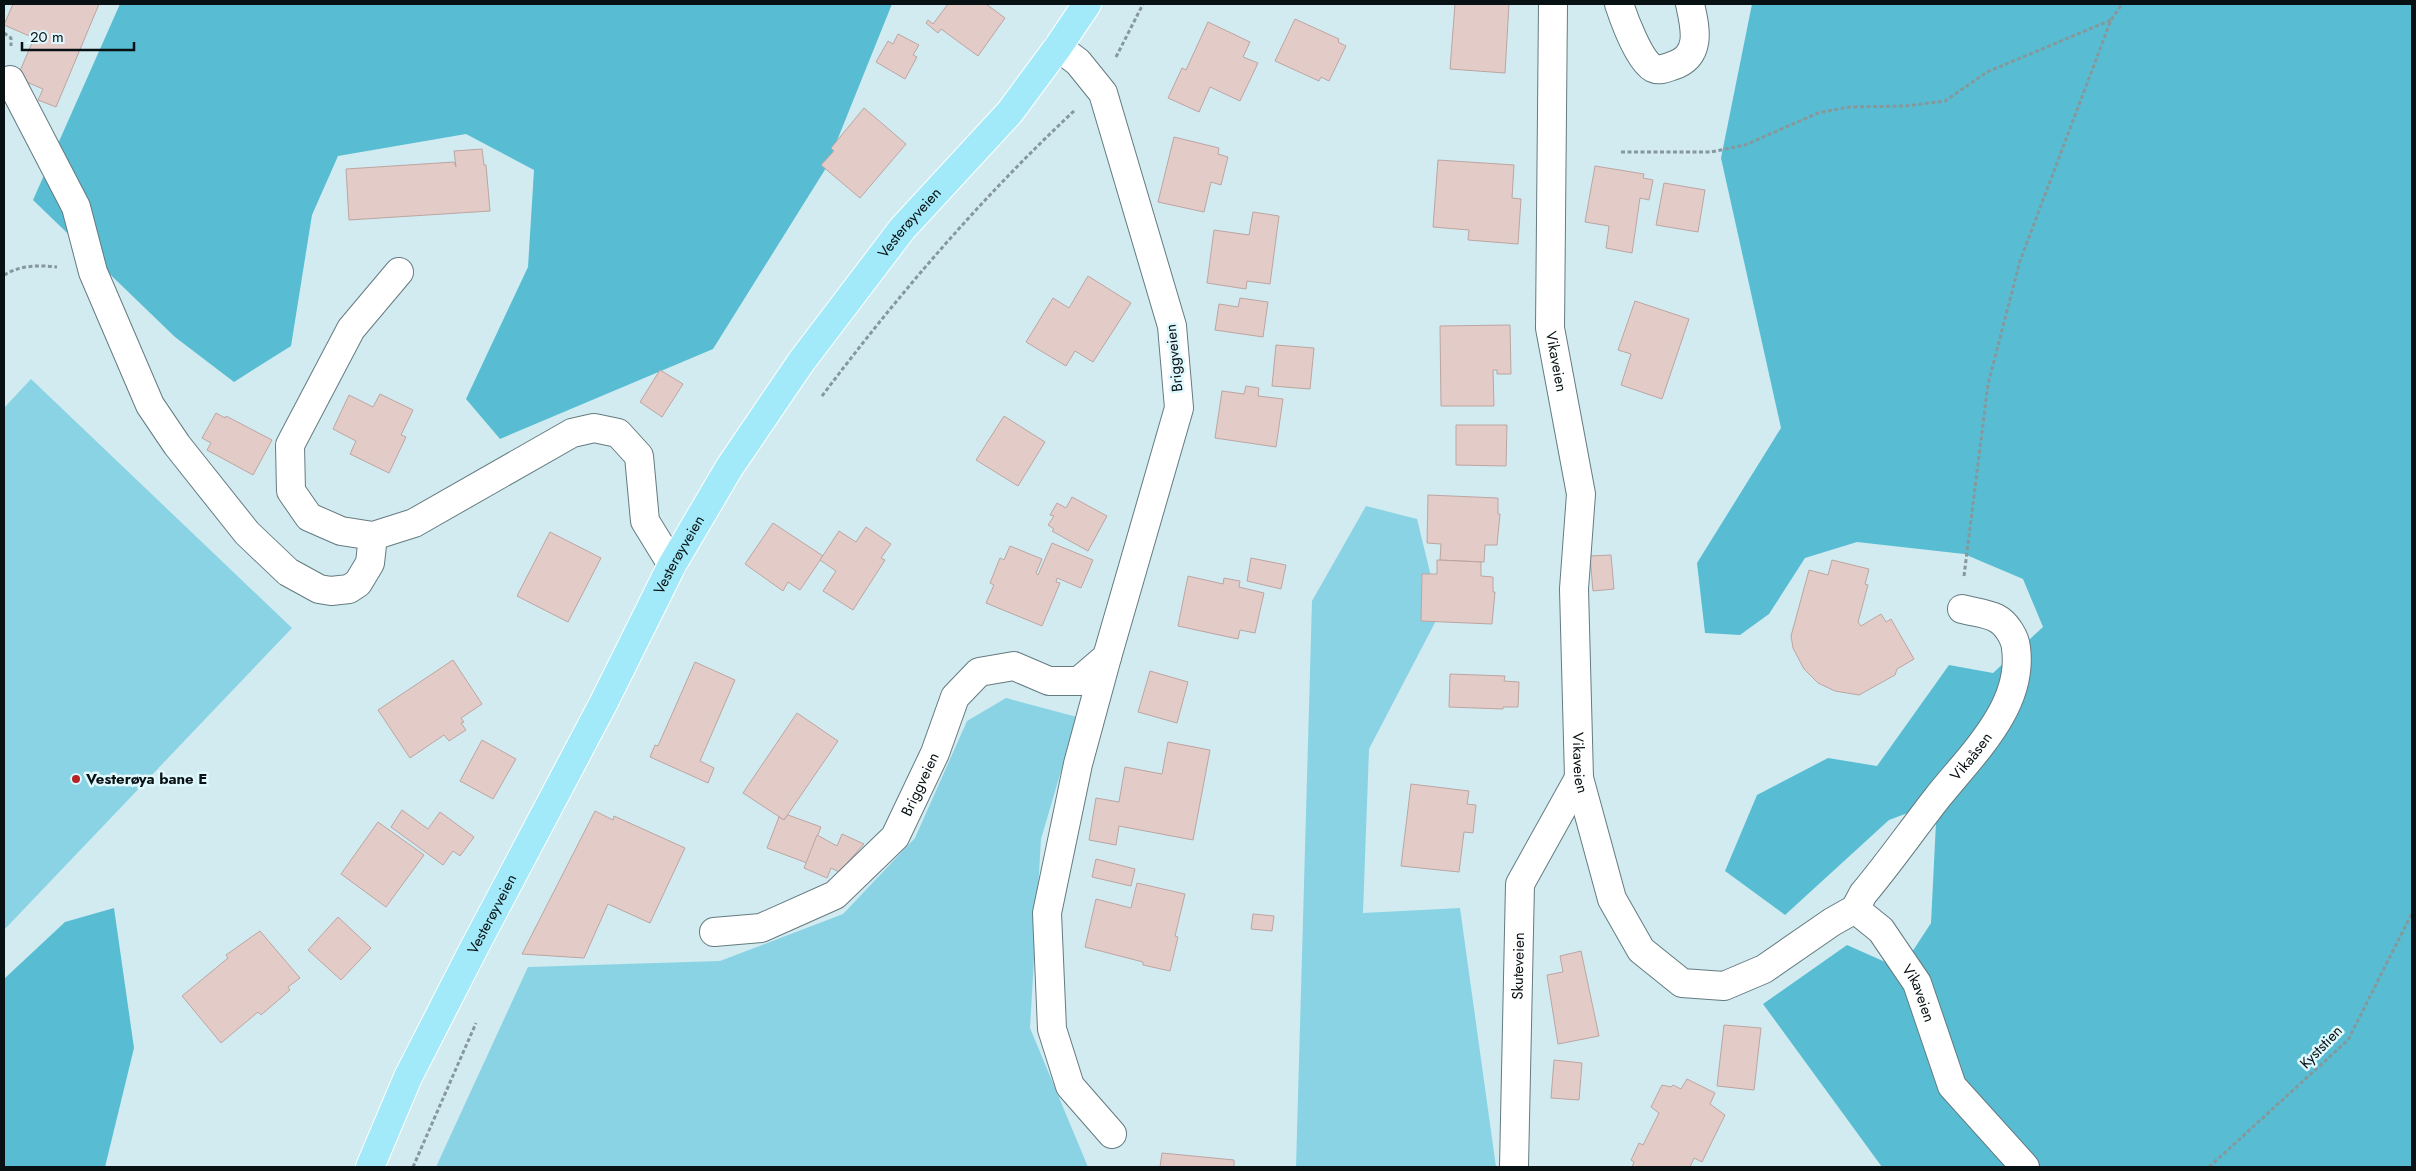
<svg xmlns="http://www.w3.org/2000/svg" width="2416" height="1171" font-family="Jost,sans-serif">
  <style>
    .green { fill: #8ad3e4 }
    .forest { fill: #58bdd3 }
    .building { fill: #e3cbc8; stroke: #bca5a2 }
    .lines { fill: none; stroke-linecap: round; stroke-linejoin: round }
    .minor-casing { stroke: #647b80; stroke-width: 30 }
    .major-casing { stroke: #fff; stroke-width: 30 }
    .path { stroke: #85989c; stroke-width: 3; stroke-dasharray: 4 2.5; stroke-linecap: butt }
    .minor { stroke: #fff; stroke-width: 28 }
    .major { stroke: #a2eaf9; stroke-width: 28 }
    .poi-dot { fill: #b42427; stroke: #dff8fe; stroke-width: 2 }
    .labels { text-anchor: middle; stroke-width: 5; stroke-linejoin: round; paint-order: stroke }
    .street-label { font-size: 15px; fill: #081113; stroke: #dff8fe }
    .poi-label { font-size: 15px; font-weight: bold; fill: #081113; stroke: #dff8fe; text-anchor: start }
  </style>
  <rect width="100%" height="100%" fill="#d2ebf1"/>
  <g class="green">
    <path d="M31,379L292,628L4,930V408Z"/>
    <path d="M1366,506L1417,519L1440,613L1369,749L1363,913L1460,908L1496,1167H1296L1312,601Z"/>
    <path d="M1006,698L1077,717L1041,839L1030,1028L1088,1167H436L528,967L720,961L843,914L915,838L967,721Z"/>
  </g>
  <g class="forest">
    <path d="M120,4H892L826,168L713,349L500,439L466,399L528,267L534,170L466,134L338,156L312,215L291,346L234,382L175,337L33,200Z"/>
    <path d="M1752,4H2412V1167H1882L1763,1004L1847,945L1901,969L1931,923L1937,802L1889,820L1785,915L1725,871L1757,795L1828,758L1877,766L1949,665L1993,673L2043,627L2023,579L1964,554L1857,542L1805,558L1769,614L1740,635L1705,633L1697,563L1781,428L1721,158Z"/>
    <path d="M114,908L134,1048L105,1167H4V979L65,922Z"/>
  </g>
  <g class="building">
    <path d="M13,4H99L56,107L38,100L43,89L17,78L34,38L4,25Z"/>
    <path d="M948,4H986L1005,18L978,56L941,29L938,33L926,23L928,20L933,24Z"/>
    <path d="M1455,4H1509L1505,73L1450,69Z"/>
    <path d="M1295,19L1339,39L1338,42L1346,46L1329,81L1321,77L1319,81L1275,61Z"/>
    <path d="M1208,22L1250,42L1243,57L1258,63L1240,101L1210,87L1199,112L1168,98L1182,68L1186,70Z"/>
    <path d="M898,34L919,45L913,55L917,57L905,79L876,62L888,41L893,44Z"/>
    <path d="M864,108L906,144L860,198L821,165L834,151L831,148Z"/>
    <path d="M1174,137L1219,148L1218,154L1228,157L1221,185L1211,182L1204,212L1158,202Z"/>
    <path d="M482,149L484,165H486L490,211L349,220L346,169L454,162L456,167L454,151Z"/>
    <path d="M1438,160L1514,165L1512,198L1521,199L1518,244L1468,240L1469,230L1433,227Z"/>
    <path d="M1595,166L1644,174L1643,178L1653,180L1649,200L1640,198L1632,253L1606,248L1609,226L1585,222Z"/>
    <path d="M1664,183L1705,190L1698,232L1656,225Z"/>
    <path d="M1253,212L1279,216L1270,284L1247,281L1246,289L1207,283L1214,230L1249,235Z"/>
    <path d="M1088,276L1131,303L1093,362L1075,351L1066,366L1026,342L1053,298L1069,308Z"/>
    <path d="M1240,298L1268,302L1263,337L1215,330L1219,304L1238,307Z"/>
    <path d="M1635,301L1689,319L1662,399L1621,385L1631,354L1618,350Z"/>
    <path d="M1510,325L1511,374H1497V370H1493L1494,406H1441L1440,326Z"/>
    <path d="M1276,345L1314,348L1310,389L1272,386Z"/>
    <path d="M660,370L683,384L662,417L640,402Z"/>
    <path d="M1246,386L1259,388L1258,396L1283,399L1276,447L1215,438L1222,391L1244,394Z"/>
    <path d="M380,394L413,410L401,435L406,437L389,473L350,454L356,441L333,429L349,395L373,407Z"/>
    <path d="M216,413L225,418L226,416L272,440L253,475L207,450L211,443L202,438Z"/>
    <path d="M1004,416L1045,442L1018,486L976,460Z"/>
    <path d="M1456,425H1507L1506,466L1456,465Z"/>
    <path d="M1428,495L1498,498V514H1500L1497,545H1485L1484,562L1440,560L1441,544L1427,543Z"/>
    <path d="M1072,497L1107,516L1088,551L1052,531L1054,529L1048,525L1054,516L1050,515L1057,503L1066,508Z"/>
    <path d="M773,523L823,556L800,590L788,582L783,591L745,564Z"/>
    <path d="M866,527L891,544L881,558L885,560L853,610L823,591L836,571L820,560L839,531L856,542Z"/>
    <path d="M550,532L601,558L568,622L517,596Z"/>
    <path d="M1052,543L1093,560L1081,588L1057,578L1056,582L1060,583L1042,626L986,603L994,585L990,583L1000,558L1004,560L1010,546L1042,559L1036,573L1038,575Z"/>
    <path d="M1611,555L1614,589L1593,591L1590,556Z"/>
    <path d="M1251,558L1286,565L1281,589L1247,581Z"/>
    <path d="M1437,560L1481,562V576L1493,577V592H1495L1492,624L1421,621L1422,574H1437Z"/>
    <path d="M1832,560L1869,569L1865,584L1868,585L1858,622L1861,626L1881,614L1886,622L1891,619L1914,659L1897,669L1895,675L1859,695L1835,691L1818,683L1804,669L1793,648L1791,636L1809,570L1828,575Z"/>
    <path d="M1188,576L1223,584L1224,578L1240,581L1239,587L1264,593L1255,633L1240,630L1238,639L1178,626Z"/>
    <path d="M453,660L482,704L461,718L464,722L461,723L466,730L449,741L444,735L410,758L378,710Z"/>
    <path d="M695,662L735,680L700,761L714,768L708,783L650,757L655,745L658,746Z"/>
    <path d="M1150,671L1188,682L1177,723L1138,712Z"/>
    <path d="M1450,674L1505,676L1504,681L1519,682L1518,707H1503V709L1449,707Z"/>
    <path d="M797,713L838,741L784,820L743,793Z"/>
    <path d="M482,740L516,759L493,799L460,781Z"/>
    <path d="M1168,742L1210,750L1193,840L1119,826L1116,845L1089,840L1096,798L1119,802L1125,767L1162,774Z"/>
    <path d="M1411,784L1469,791L1467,804L1476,805L1473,833L1464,832L1459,872L1401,866Z"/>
    <path d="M402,810L428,829L440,812L474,837L460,856L453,851L443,865L391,827Z"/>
    <path d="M595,811L613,820L614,816L685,848L650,923L608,904L584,958L522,954Z"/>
    <path d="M788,815L821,827L807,863L767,848L779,817L784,820Z"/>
    <path d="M378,822L424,855L386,907L341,874Z"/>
    <path d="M842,834L864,844L839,872L831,868L827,878L804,868L817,835L837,846Z"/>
    <path d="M1096,859L1135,869L1131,886L1092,877Z"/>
    <path d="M1137,883L1185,894L1175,936L1178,937L1170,971L1143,965V962L1085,947L1096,899L1131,908Z"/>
    <path d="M1253,914L1274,916L1272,931L1251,929Z"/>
    <path d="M338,917L371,948L341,980L308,950Z"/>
    <path d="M260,931L300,978L288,987L290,990L261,1015L258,1012L221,1043L182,996L228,958L226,955Z"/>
    <path d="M1581,951L1599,1036L1558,1044L1547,975L1563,972L1560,956Z"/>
    <path d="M1724,1025L1761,1028L1754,1090L1717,1086Z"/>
    <path d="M1554,1060L1582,1063L1579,1100L1551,1098Z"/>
    <path d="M1687,1079L1715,1093L1710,1104L1725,1115L1702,1162L1694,1158L1690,1167H1632L1634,1162L1631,1160L1639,1143L1643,1145L1659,1113L1651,1107L1662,1085L1671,1087L1673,1085L1681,1089Z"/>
    <path d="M1162,1153L1234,1160V1167H1160Z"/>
  </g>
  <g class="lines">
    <g class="minor-casing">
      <g id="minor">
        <path id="s1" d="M1553,4L1550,328L1581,494L1574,589L1579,778L1612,899L1641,950L1682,983L1724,986L1764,969L1832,922L1855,909L1881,930L1917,983L1952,1086L2025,1167"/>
        <path d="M1619,4C1624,19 1639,60 1653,68C1659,71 1666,68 1672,66C1703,56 1695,27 1690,4"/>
        <path d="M10,80L76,207L93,272L150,405L177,445L247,533L288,572L319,589L331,591L349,589L358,583L370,563L373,536"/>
        <path d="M399,272L351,329L290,445L291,491L309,517L341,531L373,536L414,523L572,433L594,428L618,433L639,456L645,521L672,565"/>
        <path d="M1107,657L1078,764L1047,913L1052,1029L1070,1086L1112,1134"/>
        <path id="s2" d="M1855,909L1863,894C1889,863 1912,830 1937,798C1971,755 2024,707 2016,648C2015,637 2006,623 1996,618C1986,613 1973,612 1962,609"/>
        <path id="s3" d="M714,932L761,928L835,895L895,837L935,753L955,697L979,672L1014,666L1049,681H1079L1107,657L1179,408L1172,326L1103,93L1078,62L1058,47"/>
        <path id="s4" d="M1514,1167L1520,884L1579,778"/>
      </g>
    </g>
    <g class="major-casing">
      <g id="major">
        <path id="s5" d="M370,1167L408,1077L473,950L603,704L672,565L729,468L801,362L902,229L1010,112L1058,47L1087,4"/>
      </g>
    </g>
    <g class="path">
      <path d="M4,33L11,38V46"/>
      <path d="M1116,57L1143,4"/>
      <path d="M1621,152H1711L1745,145L1818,113L1849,107L1906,106L1945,101L1987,72L2111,20"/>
      <path d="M4,275C21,265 38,265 57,267"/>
      <path d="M822,396C898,295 981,198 1074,111"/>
      <path d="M1964,576L1988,384L2020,261L2111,20L2122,4"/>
      <path d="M413,1167L476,1023"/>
      <path d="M2209,1167L2348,1040L2412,913"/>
    </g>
    <use href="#minor" class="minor"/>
    <use href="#major" class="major"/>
  </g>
  <circle class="poi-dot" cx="76" cy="779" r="5"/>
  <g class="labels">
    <g class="street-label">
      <text dy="5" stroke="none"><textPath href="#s5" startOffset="1091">Vesterøyveien</textPath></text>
      <text transform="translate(1174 358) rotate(-96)" y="5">Briggveien</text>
      <text dy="5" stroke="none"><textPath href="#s1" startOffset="358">Vikaveien</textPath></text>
      <text dy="5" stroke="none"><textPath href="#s5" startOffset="686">Vesterøyveien</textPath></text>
      <text dy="5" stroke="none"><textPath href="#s2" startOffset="192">Vikaåsen</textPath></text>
      <text dy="5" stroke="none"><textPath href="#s1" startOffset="762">Vikaveien</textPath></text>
      <text dy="5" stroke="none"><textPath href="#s3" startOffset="270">Briggveien</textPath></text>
      <text dy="5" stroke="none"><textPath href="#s5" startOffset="281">Vesterøyveien</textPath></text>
      <text dy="5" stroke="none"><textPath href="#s4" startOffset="201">Skuteveien</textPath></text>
      <text dy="5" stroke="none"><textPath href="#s1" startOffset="1316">Vikaveien</textPath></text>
      <text transform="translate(2321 1047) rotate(-46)" y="5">Kyststien</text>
    </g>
    <g class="poi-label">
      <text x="86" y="784">Vesterøya bane E</text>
    </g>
  </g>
  <rect width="2416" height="1171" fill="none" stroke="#081113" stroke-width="10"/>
  <path d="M22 42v8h112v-8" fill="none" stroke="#081113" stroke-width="2.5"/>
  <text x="30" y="42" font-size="15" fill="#081113" stroke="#dff8fe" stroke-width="4" paint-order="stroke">20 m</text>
</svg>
